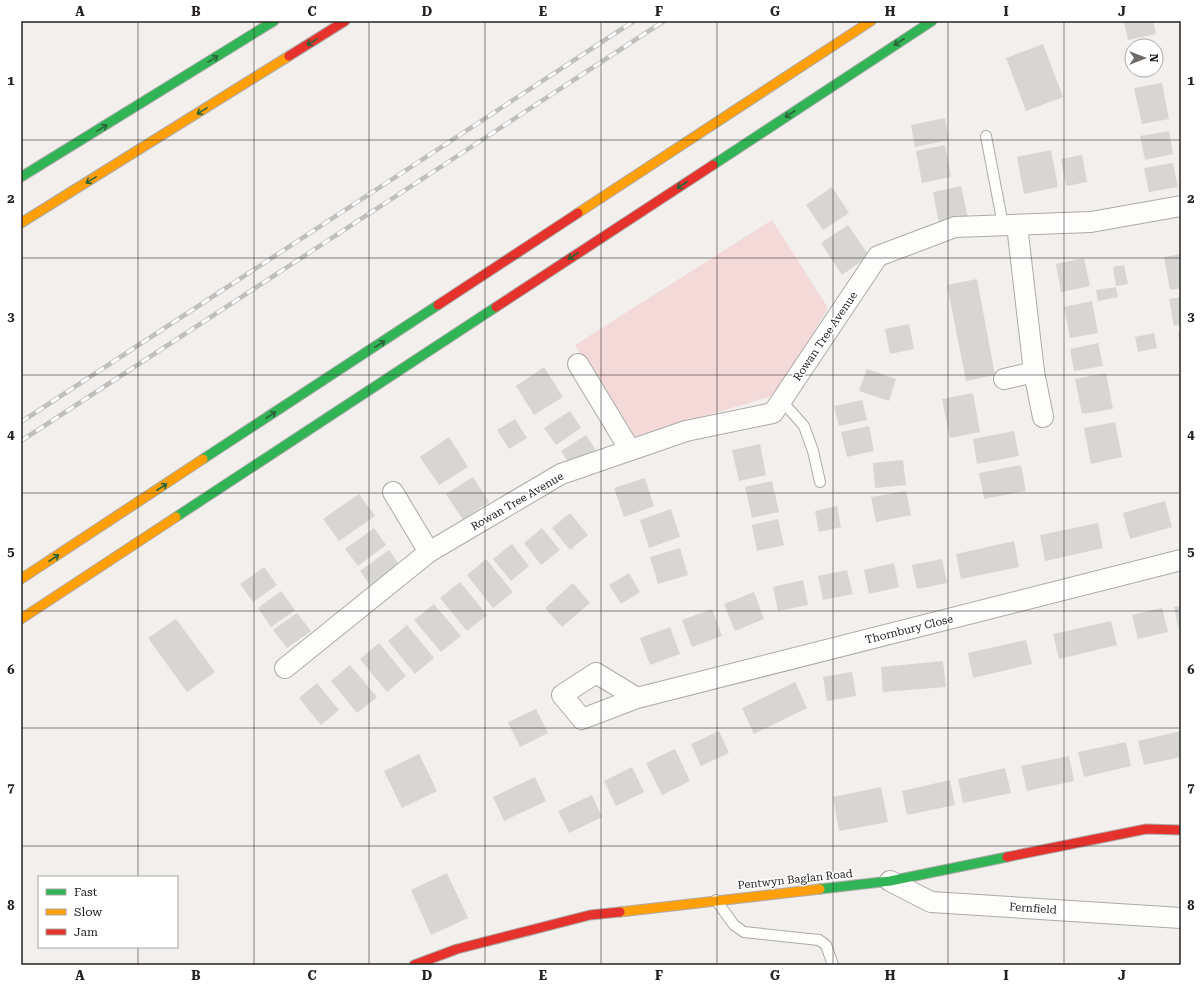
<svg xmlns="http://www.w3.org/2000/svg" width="1202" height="986" font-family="'Roboto Serif',serif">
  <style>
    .green { fill: #f3dad9 }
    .building { fill: #d8d6d3 }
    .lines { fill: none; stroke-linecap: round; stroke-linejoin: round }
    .lane-casing { stroke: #adaba8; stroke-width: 12 }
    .street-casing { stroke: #adaba8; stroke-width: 22 }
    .fast-casing { stroke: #adaba8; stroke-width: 11 }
    .slow-casing { stroke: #adaba8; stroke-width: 11 }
    .jam-casing { stroke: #adaba8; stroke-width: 11 }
    .lane { stroke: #fdfdfc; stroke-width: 10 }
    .street { stroke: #fdfdfc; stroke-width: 20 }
    .fast { stroke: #30b455; stroke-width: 9 }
    .slow { stroke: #ff9f0a; stroke-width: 9 }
    .jam { stroke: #e5322d; stroke-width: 9 }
    .rail-casing { stroke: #bfbfbe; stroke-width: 4.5 }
    .rail { stroke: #fff; stroke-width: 3; stroke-dasharray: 9; stroke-linecap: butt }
    .oneway { stroke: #2a6438 }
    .grid { fill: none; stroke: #252221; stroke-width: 1; stroke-opacity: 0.55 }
    .labels { text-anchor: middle; stroke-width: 3; stroke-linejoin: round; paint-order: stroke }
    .street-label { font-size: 11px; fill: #252221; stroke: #fff }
    .neatline { fill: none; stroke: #252221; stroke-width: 1.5 }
    .grid-label { font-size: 13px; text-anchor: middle; font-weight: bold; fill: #252221 }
  </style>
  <rect width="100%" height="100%" fill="#f2efec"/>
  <path class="green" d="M772,220L828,308L776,395L633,437L575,345Z"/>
  <g class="building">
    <path d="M1124,21H1153L1156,34L1128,40Z"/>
    <path d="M1043,44L1063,97L1026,111L1006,58Z"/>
    <path d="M1132,48V63H1131L1128,49Z"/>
    <path d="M1157,53L1159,66L1156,67V54Z"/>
    <path d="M1162,83L1169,119L1142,124L1134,88Z"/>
    <path d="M945,118L949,140L915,147L911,125Z"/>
    <path d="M1169,131L1173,154L1145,160L1140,136Z"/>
    <path d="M945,145L951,177L922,183L916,151Z"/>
    <path d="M1051,150L1058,187L1024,194L1017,157Z"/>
    <path d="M1082,155L1087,182L1066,186L1061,159Z"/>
    <path d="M1173,163L1178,187L1149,192L1144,168Z"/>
    <path d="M961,186L968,219L939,224L933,192Z"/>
    <path d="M832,187L849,213L823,230L806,205Z"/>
    <path d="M848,225L869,256L842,275L821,243Z"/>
    <path d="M1181,254V288L1170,290L1164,257Z"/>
    <path d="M1084,258L1090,286L1061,292L1056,264Z"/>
    <path d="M1124,265L1128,284L1116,286L1113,267Z"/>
    <path d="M977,279L995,375L966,381L947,285Z"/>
    <path d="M1116,287L1118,297L1098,301L1096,290Z"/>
    <path d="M1181,297V324L1174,326L1169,299Z"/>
    <path d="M1092,301L1098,333L1070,338L1064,307Z"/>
    <path d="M909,324L914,349L890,354L885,329Z"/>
    <path d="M1154,333L1157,348L1138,352L1135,337Z"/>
    <path d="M1178,334H1181V343L1180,344Z"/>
    <path d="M1098,343L1103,366L1074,371L1070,349Z"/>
    <path d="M544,367L563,397L534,415L516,386Z"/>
    <path d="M867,369L896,379L889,401L859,391Z"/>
    <path d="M1106,373L1113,409L1082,414L1075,379Z"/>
    <path d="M973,393L980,432L950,438L942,399Z"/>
    <path d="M862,400L867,420L839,426L834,406Z"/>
    <path d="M570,411L581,428L556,445L544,428Z"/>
    <path d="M515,419L527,438L509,449L497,430Z"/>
    <path d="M1115,422L1122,457L1091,464L1084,428Z"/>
    <path d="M869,426L874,451L847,457L841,432Z"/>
    <path d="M1014,431L1019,456L977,464L973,439Z"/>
    <path d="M586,435L597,452L572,468L561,451Z"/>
    <path d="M449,437L468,467L439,485L420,457Z"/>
    <path d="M760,444L766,475L739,481L732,450Z"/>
    <path d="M903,460L906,485L875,488L873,463Z"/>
    <path d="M1021,465L1026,491L984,499L979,473Z"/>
    <path d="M473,477L489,502L463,520L446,494Z"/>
    <path d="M645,478L654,506L624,517L614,488Z"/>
    <path d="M772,481L779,512L752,518L745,487Z"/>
    <path d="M906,491L911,515L876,522L871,497Z"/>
    <path d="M359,494L375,516L339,541L323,519Z"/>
    <path d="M1165,501L1172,527L1130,539L1123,513Z"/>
    <path d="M837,506L841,527L819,532L815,511Z"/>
    <path d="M671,509L680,537L649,548L640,520Z"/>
    <path d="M570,513L588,535L570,550L552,528Z"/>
    <path d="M778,519L784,545L757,551L752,525Z"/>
    <path d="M1098,523L1103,548L1045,561L1040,535Z"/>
    <path d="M374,528L386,545L358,566L345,549Z"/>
    <path d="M542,528L560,550L541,565L524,543Z"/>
    <path d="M1014,541L1019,567L961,579L956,554Z"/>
    <path d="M512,544L529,566L511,581L493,559Z"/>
    <path d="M680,548L688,575L658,584L650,557Z"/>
    <path d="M389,550L401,567L372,588L360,571Z"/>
    <path d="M486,559L513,592L493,608L467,575Z"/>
    <path d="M942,559L947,583L917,589L912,565Z"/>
    <path d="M894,563L899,587L869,594L864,570Z"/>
    <path d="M264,567L277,585L253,602L240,584Z"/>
    <path d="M847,570L853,594L823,600L818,576Z"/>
    <path d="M629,573L640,592L621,604L609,585Z"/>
    <path d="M803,580L808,605L778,611L773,587Z"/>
    <path d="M460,582L487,615L467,631L440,598Z"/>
    <path d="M573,583L590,603L562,627L545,608Z"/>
    <path d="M281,591L295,610L271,627L258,608Z"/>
    <path d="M754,592L764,619L735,631L724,604Z"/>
    <path d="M434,604L461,636L441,652L414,620Z"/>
    <path d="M1181,605V631H1179L1174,607Z"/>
    <path d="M1162,608L1168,632L1138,639L1132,615Z"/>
    <path d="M712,609L722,636L692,647L682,620Z"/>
    <path d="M297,613L311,631L287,648L273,630Z"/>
    <path d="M176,619L215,672L187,692L148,638Z"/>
    <path d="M1111,621L1117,645L1059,659L1053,634Z"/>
    <path d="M407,625L434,658L415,674L388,641Z"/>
    <path d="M670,627L680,654L650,665L640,638Z"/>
    <path d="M1026,640L1032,664L973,678L968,653Z"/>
    <path d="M379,643L406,676L387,692L360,659Z"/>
    <path d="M943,661L946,687L883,692L881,667Z"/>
    <path d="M350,665L377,697L357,713L331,681Z"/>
    <path d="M852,672L856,696L827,701L823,677Z"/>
    <path d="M795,682L807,708L754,734L742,708Z"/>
    <path d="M317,683L339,710L321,725L299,698Z"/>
    <path d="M536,709L548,733L520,747L508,722Z"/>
    <path d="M719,731L729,753L701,766L691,744Z"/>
    <path d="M1181,731V757L1144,765L1138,741Z"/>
    <path d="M1126,742L1131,766L1084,777L1078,752Z"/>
    <path d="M675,749L690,781L662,795L646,763Z"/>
    <path d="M419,754L437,791L402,808L384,771Z"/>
    <path d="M1069,756L1074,781L1027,791L1021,766Z"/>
    <path d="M632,767L644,792L616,806L604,781Z"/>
    <path d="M1005,768L1011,793L963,803L958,779Z"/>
    <path d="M535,777L546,801L504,821L493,797Z"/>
    <path d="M950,780L955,805L907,815L902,791Z"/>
    <path d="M881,787L888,822L839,831L833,797Z"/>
    <path d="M592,795L602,817L569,833L558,811Z"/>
    <path d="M447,873L468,918L431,935L411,890Z"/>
  </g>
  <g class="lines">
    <g class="lane-casing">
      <g id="lane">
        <path d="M986,136L1003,225"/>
        <path d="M781,400L804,426L813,451L820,482"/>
        <path d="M716,900L734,925L744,932L819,940L826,945L833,965"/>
      </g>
    </g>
    <g class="street-casing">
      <g id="street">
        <path d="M1017,225L1034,372L1043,417"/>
        <path d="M578,364L630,450"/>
        <path d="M1004,379L1034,372"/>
        <path d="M393,492L429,552"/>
        <path d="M285,668L429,552L561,474L686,431L773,413L878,256L955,227L1091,222L1181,206"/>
        <path d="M637,698L596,673L562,695L582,719L637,698L1181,560"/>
        <path d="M890,881L931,902L1181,918"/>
      </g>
    </g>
    <g class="fast-casing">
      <g id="fast">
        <path d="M713,165L932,21"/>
        <path d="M21,177L274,21"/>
        <path d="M203,459L438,305"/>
        <path d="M176,517L496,307"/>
        <path d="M820,889L890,881L1007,857"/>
      </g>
    </g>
    <g class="slow-casing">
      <g id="slow">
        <path d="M578,213L871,21"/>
        <path d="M21,223L289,56"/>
        <path d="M21,579L203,459"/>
        <path d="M21,619L176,517"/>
        <path d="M620,912L820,889"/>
      </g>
    </g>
    <g class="jam-casing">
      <g id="jam">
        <path d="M289,56L345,21"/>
        <path d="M438,305L578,213"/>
        <path d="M496,307L713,165"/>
        <path d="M1007,857L1146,829L1181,830"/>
        <path d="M414,965L457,949L590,915L620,912"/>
      </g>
    </g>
    <use href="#lane" class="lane"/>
    <use href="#street" class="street"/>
    <use href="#fast" class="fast"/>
    <use href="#slow" class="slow"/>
    <use href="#jam" class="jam"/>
    <g class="rail-casing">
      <g id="rail">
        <path d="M21,422L634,21"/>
        <path d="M21,441L664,21"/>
      </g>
    </g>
    <use href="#rail" class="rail"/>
  </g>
  <defs><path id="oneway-shaft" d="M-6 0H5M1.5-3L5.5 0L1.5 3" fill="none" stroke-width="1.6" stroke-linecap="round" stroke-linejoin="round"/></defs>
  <g class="oneway">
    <use href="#oneway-shaft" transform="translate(312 42) rotate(148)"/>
    <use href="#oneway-shaft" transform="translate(899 42) rotate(147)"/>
    <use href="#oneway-shaft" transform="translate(213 59) rotate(-32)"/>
    <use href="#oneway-shaft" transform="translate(202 111) rotate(148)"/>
    <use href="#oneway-shaft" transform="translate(790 114) rotate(147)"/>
    <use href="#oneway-shaft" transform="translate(102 128) rotate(-31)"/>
    <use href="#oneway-shaft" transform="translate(91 180) rotate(149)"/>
    <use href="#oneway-shaft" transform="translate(682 185) rotate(147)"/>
    <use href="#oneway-shaft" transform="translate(573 256) rotate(147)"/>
    <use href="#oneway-shaft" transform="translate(380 344) rotate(-33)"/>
    <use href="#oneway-shaft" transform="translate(271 415) rotate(-33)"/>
    <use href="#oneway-shaft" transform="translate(162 487) rotate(-33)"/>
    <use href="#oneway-shaft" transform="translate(54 558) rotate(-33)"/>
  </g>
  <path class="grid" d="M138,21V877M254,21V965M369,21V965M485,21V965M601,21V965M717,21V965M833,21V965M948,21V965M1064,21V965M21,140H1181M21,258H1181M21,375H1181M21,493H1181M21,611H1181M21,728H1181M21,846H1181M138,947V965"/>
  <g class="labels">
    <g class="street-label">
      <text transform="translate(825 336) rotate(-56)" y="4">Rowan Tree Avenue</text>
      <text transform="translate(517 501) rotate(-30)" y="4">Rowan Tree Avenue</text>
      <text transform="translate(909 629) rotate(-14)" y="4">Thornbury Close</text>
      <text transform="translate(795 879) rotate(-6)" y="4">Pentwyn Baglan Road</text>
      <text transform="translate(1033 908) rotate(4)" y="4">Fernfield</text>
    </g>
  </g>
  <rect width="1202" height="986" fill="none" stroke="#ffffff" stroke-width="44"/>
  <rect x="38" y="876" width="140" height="72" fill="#ffffff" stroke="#a8a7a6"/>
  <rect x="46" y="889" width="20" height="6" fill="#30b455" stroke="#a8a7a6"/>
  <text x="74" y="896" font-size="12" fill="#252221">Fast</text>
  <rect x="46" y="909" width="20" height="6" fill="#ff9f0a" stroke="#a8a7a6"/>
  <text x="74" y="916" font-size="12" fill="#252221">Slow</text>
  <rect x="46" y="929" width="20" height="6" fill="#e5322d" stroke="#a8a7a6"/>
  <text x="74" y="936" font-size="12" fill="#252221">Jam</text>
  <g transform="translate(1144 58) rotate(90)"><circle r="19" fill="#ffffff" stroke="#a8a7a6"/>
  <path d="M0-3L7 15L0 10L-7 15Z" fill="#6d6a68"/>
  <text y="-6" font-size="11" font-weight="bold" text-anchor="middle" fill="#252221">N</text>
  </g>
  <rect x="22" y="22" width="1158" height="942" class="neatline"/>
  <g class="grid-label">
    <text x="80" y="16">A</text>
    <text x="196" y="16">B</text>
    <text x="312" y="16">C</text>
    <text x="427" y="16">D</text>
    <text x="543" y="16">E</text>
    <text x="659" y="16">F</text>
    <text x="775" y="16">G</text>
    <text x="890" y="16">H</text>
    <text x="1006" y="16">I</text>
    <text x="1122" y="16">J</text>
    <text x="11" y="85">1</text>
    <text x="1191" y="85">1</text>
    <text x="11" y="203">2</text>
    <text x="1191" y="203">2</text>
    <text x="11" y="321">3</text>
    <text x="1191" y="321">3</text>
    <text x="11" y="439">4</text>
    <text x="1191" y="439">4</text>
    <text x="11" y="556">5</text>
    <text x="1191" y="556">5</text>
    <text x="11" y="674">6</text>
    <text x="1191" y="674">6</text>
    <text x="11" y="792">7</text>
    <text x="1191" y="792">7</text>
    <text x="11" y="910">8</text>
    <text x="1191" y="910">8</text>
    <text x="80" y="980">A</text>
    <text x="196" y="980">B</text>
    <text x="312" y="980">C</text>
    <text x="427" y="980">D</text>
    <text x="543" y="980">E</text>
    <text x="659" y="980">F</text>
    <text x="775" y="980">G</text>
    <text x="890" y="980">H</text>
    <text x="1006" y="980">I</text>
    <text x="1122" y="980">J</text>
  </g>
</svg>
